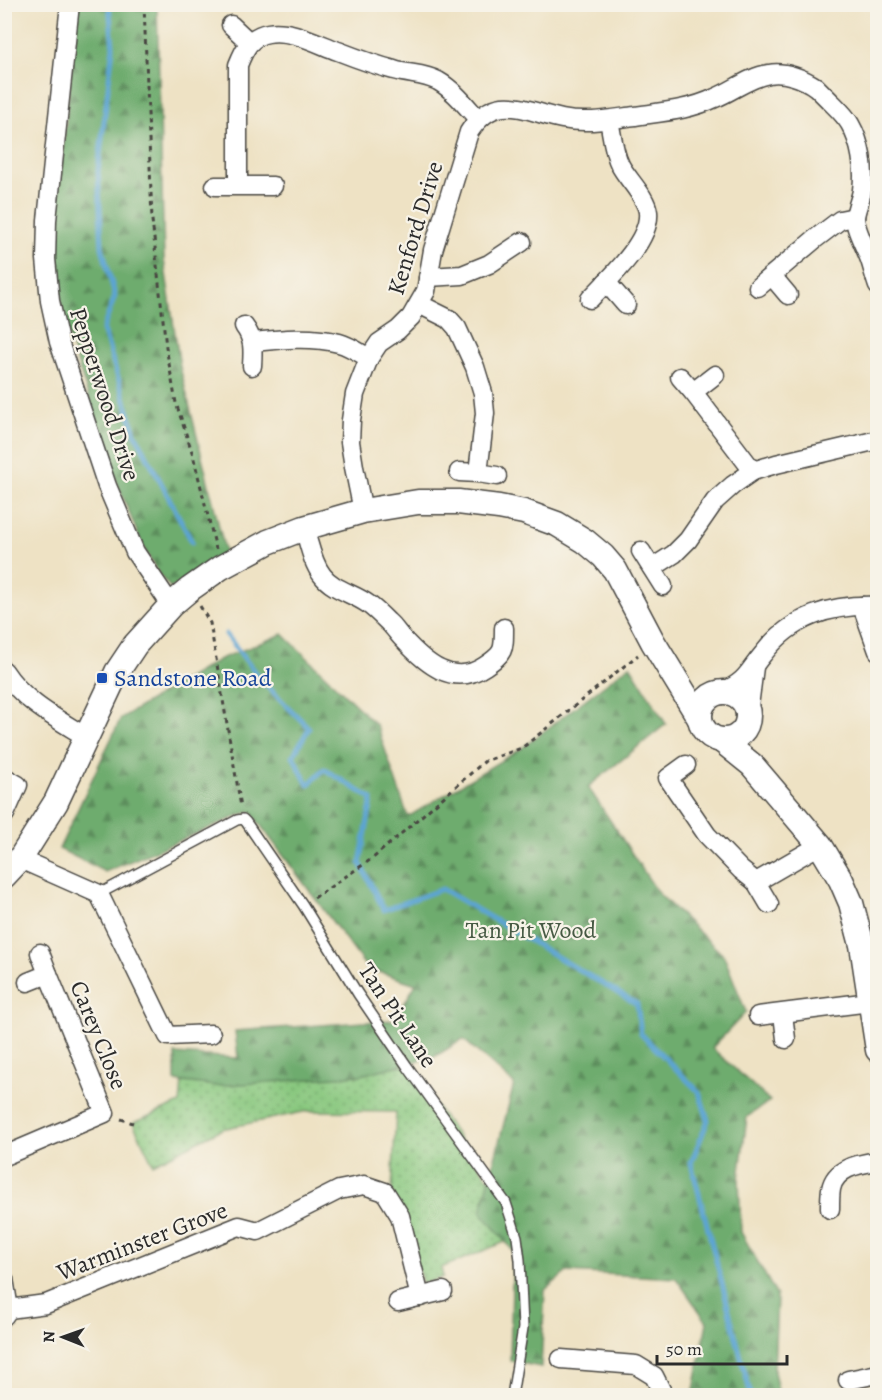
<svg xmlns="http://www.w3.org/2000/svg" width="882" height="1400" font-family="Alegreya,serif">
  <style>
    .grass { fill: url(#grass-dots); stroke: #5a7a55; stroke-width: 1.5 }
    .forest { fill: url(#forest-firs); stroke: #4c6c4c; stroke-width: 1.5 }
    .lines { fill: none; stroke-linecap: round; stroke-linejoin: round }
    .stream { stroke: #5ca4d2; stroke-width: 5 }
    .service-casing { stroke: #484642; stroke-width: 12 }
    .minor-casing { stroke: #484642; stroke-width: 21 }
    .tertiary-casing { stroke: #484642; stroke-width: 27 }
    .path { stroke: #484642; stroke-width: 3; stroke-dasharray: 4.5 4.5; stroke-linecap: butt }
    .service { stroke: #fff; stroke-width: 9 }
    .minor { stroke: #fff; stroke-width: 18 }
    .tertiary { stroke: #fff; stroke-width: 24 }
    .transit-dot { fill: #1a4fb4; stroke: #f7f3e8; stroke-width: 2 }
    .labels { text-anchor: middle; stroke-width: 4.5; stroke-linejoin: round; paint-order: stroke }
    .street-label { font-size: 24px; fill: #2b2b2b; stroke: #f7f3e8 }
    .transit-label { font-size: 24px; fill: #164399; stroke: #f7f3e8; text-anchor: start }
    .park-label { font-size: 24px; fill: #475a44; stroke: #f7f3e8 }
  </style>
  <defs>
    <pattern id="grass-dots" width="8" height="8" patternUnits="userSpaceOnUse" patternTransform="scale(1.5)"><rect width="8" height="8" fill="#89c87f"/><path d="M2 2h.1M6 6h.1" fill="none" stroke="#70a368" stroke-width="1.8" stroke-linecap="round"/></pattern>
    <pattern id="forest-firs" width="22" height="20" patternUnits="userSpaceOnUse" patternTransform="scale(1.5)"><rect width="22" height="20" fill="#6eac6e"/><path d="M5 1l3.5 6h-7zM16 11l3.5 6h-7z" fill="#5b8c5b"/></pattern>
  </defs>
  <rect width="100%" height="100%" fill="#f7f3e8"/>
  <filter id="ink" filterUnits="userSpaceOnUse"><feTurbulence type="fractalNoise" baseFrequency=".0167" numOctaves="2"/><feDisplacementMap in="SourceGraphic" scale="12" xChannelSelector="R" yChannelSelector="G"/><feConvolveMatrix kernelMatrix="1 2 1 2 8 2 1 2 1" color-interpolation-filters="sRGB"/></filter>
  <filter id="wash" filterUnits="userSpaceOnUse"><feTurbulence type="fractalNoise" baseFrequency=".008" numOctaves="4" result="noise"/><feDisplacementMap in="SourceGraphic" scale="24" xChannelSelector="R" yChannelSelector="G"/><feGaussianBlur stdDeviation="1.35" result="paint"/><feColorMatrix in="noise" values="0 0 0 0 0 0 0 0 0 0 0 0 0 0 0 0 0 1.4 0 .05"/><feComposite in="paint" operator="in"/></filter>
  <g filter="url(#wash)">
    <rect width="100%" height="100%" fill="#eee2c4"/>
    <path class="grass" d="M407,1066L506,1203L517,1237L441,1268L443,1277L423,1284L392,1191L396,1112L308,1111L222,1129L153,1164L133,1123L180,1103L183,1071Z"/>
    <g class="forest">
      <path d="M78,5H157L164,260L180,367L225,551L220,568L171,588L160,576L143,547L118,485L65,326L54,260L56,217Z"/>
      <path d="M283,634L377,726L408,817L522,748L630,665L666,724L588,787L658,893L724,956L746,1012L712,1048L770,1101L747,1117L739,1179L741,1232L777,1296L774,1372L779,1395H693L707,1322L676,1278L567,1272L545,1290L541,1367L510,1361L513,1251L481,1212L514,1084L463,1039L436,1056L361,1075L216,1086L175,1081V1054L238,1058L235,1031L394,1020L416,984L367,968L250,811L105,872L59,849L121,718L220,659Z"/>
    </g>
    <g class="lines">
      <g class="stream">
        <path d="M109,4L113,47L98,171L102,247L115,296L103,329L135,433L192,542"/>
        <path d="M226,634L260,679L309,728L293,756L308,785L324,769L372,799L360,863L384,910L442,889L637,1004L641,1034L699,1092L708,1120L691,1163L751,1396"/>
      </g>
    </g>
  </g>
  <g filter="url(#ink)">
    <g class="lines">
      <g class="service-casing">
        <path id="service" d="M99,894L237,820L243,819L246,822L303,905L358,994L407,1066L506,1203L517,1237L520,1260L523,1328L512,1396"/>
      </g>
      <g class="minor-casing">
        <g id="minor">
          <path d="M70,4L47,220L46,259L50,301L59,342L107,486L135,552L171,605"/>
          <path d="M231,25L249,42"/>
          <path d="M238,185V65C244,50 250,36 268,33C291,29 316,43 338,51C356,58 375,65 394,70C410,75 423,73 438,81C454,90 466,106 478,119"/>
          <path d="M215,186H273"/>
          <path d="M772,276L788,295"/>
          <path d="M428,277L462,275L489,264L522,242"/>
          <path d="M606,282L626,305"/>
          <path d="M758,287L815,239L840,220L855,217"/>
          <path d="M590,299C609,279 651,241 648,212C646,196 627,179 620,165C613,151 612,134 609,120"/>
          <path d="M419,304L449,319L457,328L475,367L483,393L485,413L478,473L497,476"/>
          <path d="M244,326C254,339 253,350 252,366"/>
          <path d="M253,342C281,339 312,336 339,343C350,346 360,353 369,358"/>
          <path d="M715,375L693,392L753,471"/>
          <path d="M680,377L693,392"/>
          <path d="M459,472L478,473"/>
          <path d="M363,511L354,467L350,442L351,420L355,394L369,358L379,343L398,330L411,317L426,291L433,250L469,132C496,90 524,111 562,119C586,124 611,119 635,116C662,112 690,110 715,98C733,91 749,77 769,74C784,71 803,78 816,87C820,91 825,96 829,100C836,107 845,115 850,124C861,143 865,169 862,190C861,199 856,208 855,217C855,230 866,248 870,260C873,269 875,278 878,286"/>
          <path d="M304,528C309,543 312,562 322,575C333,590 353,593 368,604C375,609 382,616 388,622C394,627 398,634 403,639C425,663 453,688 485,666C504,653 504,651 504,628"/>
          <path d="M641,551L663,586"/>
          <path d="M652,568L674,554L688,540L715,501L733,485L753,471L776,464L878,440"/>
          <path d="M862,606L878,651"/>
          <path d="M4,671C24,702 56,718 86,737"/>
          <path d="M723,692C748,680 747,673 763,654C792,616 831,604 878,606"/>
          <path d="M748,714L754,667"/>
          <path d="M686,765L668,778L707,835L741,870L756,882L820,845"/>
          <path d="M4,777L18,785L5,814"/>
          <path d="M20,859L99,894L168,1036L211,1034"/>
          <path d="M756,882L769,904"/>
          <path d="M28,982L48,974L40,953"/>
          <path d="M783,1014L786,1039"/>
          <path d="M758,1016L870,1002"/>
          <path d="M4,1156L105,1113L48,974"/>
          <path d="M830,1209C830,1202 830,1195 831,1189C835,1167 860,1164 878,1161"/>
          <path d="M4,1279L9,1309L4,1316"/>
          <path d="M398,1302L443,1291"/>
          <path d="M9,1309L46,1304L239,1226L258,1231L339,1190L364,1185L385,1192L400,1216L420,1297"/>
          <path d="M561,1359L636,1365L654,1376L664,1396"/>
          <path d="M848,1380L878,1374"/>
        </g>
      </g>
      <g class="tertiary-casing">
        <g id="tertiary">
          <circle cx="724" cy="716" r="24"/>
          <path d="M721,740L752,765L820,845L841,880L851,903L862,945L878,1050"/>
          <path d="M4,876L20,859L56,802L117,672L135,645L171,605L190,589L220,568L268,542L304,528L363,511L418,502H458L499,507L524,512L557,524L585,541L603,556L615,570L653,642L700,719"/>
        </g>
      </g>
      <g class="path">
        <path d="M144,4L152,220L166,347L176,403L193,455L216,549"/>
        <path d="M200,606L210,623L241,807"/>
        <path d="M314,898L373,858L485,761L522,748L638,655"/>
        <path d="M121,1119L133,1123"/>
      </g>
      <use href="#service" class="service"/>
      <use href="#minor" class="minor"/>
      <use href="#tertiary" class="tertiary"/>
    </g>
  </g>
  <rect class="transit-dot" x="96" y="672" width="12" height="12" rx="3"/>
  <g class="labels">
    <g class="street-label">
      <text transform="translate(415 228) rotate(-73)" y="8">Kenford Drive</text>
      <text transform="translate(105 394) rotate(72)" y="8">Pepperwood Drive</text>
      <text transform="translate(398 1015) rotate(56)" y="8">Tan Pit Lane</text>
      <text transform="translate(99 1035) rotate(68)" y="8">Carey Close</text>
      <text transform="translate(142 1241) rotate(-21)" y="8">Warminster Grove</text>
    </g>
    <g class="transit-label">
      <text x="114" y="686">Sandstone Road</text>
    </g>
    <g class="park-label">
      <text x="531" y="938">Tan Pit Wood</text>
    </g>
  </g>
  <rect width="882" height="1400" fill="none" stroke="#f7f3e8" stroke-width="24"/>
  <g transform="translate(63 1337) rotate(271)" stroke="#f7f3e8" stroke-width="4.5" paint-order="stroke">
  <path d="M0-4.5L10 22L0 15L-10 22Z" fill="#2b2b2b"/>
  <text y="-9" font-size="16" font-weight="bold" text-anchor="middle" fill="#2b2b2b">N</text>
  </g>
  <path d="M657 1355v9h130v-9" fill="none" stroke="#2b2b2b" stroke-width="3"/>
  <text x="666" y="1355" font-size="18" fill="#2b2b2b" stroke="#f7f3e8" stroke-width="4.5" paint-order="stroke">50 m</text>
</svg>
